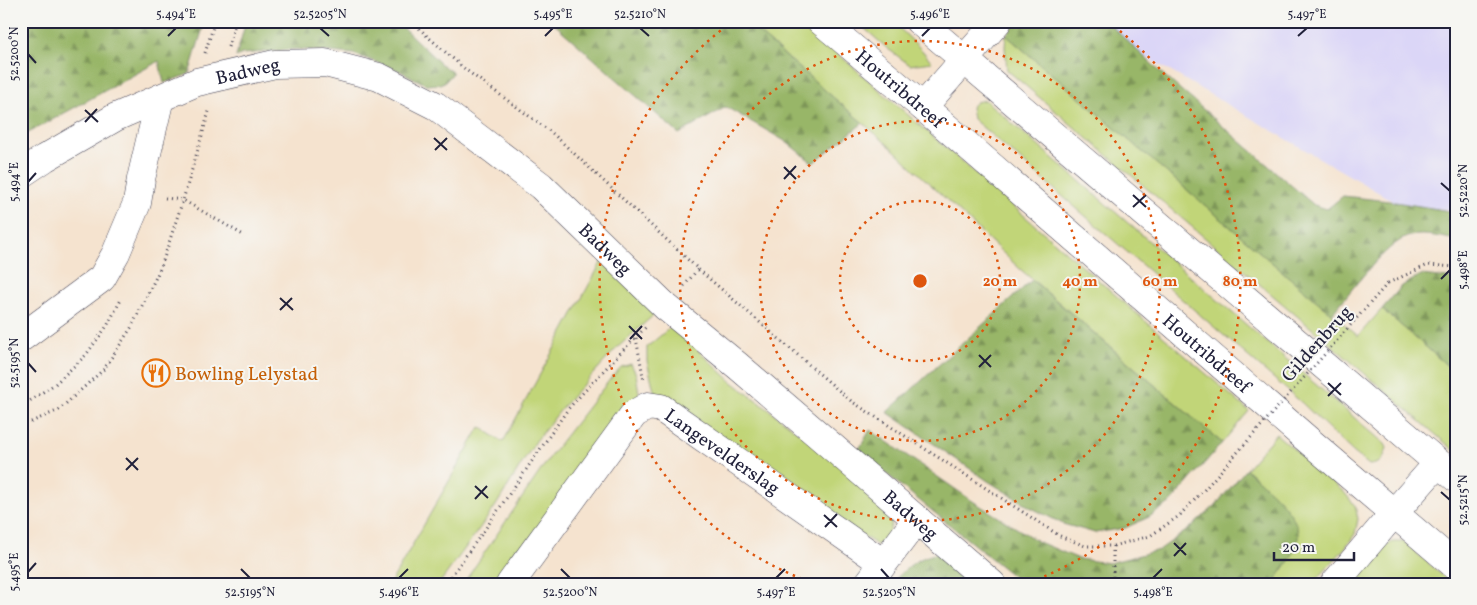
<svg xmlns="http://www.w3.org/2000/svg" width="1477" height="605" font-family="Vollkorn,serif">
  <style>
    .built { fill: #dbd6f7 }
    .grass { fill: #c1d578; stroke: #727c5a }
    .forest { fill: url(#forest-firs); stroke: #5d6c52 }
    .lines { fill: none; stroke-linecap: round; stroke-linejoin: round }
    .minor-casing { stroke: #423f51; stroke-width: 29 }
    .major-casing { stroke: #423f51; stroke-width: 29 }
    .path { stroke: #423f51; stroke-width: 3; stroke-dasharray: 1 4; stroke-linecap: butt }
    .minor { stroke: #fff; stroke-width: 28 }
    .major { stroke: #fff; stroke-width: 28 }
    .path-bridge { stroke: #423f51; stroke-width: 3; stroke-dasharray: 1 4; stroke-linecap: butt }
    .ticks { fill: none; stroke: #22223b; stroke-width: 2 }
    .ring { fill: none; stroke: #de560e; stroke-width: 2.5; stroke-dasharray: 2.5 5 }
    .labels { text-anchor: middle; stroke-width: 4; stroke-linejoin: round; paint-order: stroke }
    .street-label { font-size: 19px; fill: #22223b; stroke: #f6f6f2 }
    .food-label { font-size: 19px; fill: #c56008; stroke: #f6f6f2; text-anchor: start }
    .centre { fill: #de560e; stroke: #f6f6f2; stroke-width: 2.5 }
    .ring-label { font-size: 15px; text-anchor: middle; font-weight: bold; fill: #de560e; stroke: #f6f6f2; stroke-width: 4; stroke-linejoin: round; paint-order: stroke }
    .neatline { fill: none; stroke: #22223b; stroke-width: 2 }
    .ticks-label { font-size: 12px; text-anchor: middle; fill: #22223b }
  </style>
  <defs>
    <pattern id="forest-firs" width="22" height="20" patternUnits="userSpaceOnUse" patternTransform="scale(1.25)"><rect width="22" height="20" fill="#98b668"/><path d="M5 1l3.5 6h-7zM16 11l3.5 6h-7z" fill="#7c9457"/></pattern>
  </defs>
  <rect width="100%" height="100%" fill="#f6f6f2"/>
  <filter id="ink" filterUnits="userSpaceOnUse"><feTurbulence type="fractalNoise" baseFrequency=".02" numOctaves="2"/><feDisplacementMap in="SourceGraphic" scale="10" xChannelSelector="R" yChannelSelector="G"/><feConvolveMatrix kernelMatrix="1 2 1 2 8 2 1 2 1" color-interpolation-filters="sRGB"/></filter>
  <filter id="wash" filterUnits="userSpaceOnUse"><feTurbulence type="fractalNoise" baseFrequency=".0096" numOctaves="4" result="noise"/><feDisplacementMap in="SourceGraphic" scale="20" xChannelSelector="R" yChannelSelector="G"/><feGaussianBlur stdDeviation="1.12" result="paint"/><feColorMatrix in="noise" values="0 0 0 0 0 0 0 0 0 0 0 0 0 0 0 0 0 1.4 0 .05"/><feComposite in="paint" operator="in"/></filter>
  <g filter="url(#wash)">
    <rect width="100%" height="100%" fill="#f5e3cf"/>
    <path class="built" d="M1084,21H1456V210L1400,205Z"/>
    <g class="grass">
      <path d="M745,21H800L1249,411L1222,443L1020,269L894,150Z"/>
      <path d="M856,21H892L920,48L932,62L910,65L888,49Z"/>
      <path d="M1006,35L1358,336L1382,309L1456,373V452L1343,355L1007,70L1005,47Z"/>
      <path d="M985,100L1385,444L1387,448C1383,459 1382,464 1369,465L1353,452L1302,403L973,119L971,107L976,102Z"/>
      <path d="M602,261L657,312L617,348L567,402L536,441L495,507L439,584H390L480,427L503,442Z"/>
      <path d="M672,326L731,381L894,505V515L887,539L877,545L656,399L647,361V347Z"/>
      <path d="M631,364L636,374L640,399L500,584H463L554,451L611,378L621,367Z"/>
      <path d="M1276,434L1344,492L1355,506L1358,519L1355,534L1345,548L1313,584H1272L1273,582L1283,504L1246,469Z"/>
      <path d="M1393,542H1404L1452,584H1346L1381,548Z"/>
    </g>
    <g class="forest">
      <path d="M21,21H205L189,74L164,83L159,61L21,137Z"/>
      <path d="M246,21H396L441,64L453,73L446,81L440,84L427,85L398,70L353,54L296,49L242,54L236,57Z"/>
      <path d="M551,21H745L863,123L813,163L785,141L726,107L679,134Z"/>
      <path d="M1017,21H1106L1167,78L1314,205L1327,209L1343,196L1389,201L1456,212V240C1441,237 1425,233 1410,236C1386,242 1349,294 1332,314L1006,35Z"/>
      <path d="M1421,275L1456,279V373L1382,309L1402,286Z"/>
      <path d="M1032,280L1222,443L1171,502L1149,517L1125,528L1095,533L1063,524L1030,507L988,481L887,412Z"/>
      <path d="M870,430L974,502L1039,542L1079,559L1109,563L1159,550L1189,529L1215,506L1246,469C1263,485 1300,512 1298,537C1298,551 1281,573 1272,584H1023L858,451Z"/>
      <path d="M948,552L985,584H891C910,564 919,555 948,552Z"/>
    </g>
  </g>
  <g filter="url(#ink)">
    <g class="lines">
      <g class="minor-casing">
        <g id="minor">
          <path d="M923,107L998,21"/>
          <path id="s1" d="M21,174L45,158L116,117L197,82L275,64L325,63L379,77L436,106L541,186L666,307L738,366L992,584"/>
          <path d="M21,338L102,278L116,253L137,203L141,179L160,98"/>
          <path id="s2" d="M510,584L634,414L648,406L661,408L883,563"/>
          <path d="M868,584L917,519"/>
          <path d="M1334,584L1394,513L1438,463"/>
        </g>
      </g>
      <g class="major-casing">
        <g id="major">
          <path id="s3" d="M821,21L923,107L1308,440L1456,566"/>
          <path d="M919,21L1456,478"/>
        </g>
      </g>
      <g class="path">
        <path d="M412,21L426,35L466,70L551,132L698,269L851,401L1060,536L1085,546H1113L1150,536L1179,516L1204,490"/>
        <path d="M228,47L236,21"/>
        <path d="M205,53L215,21"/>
        <path d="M165,198L183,200L245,236"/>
        <path d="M1388,283L1428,265L1456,267"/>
        <path d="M684,286L698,269"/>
        <path d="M636,338L644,381"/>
        <path d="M21,404L28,402L55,384L86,355L107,326L122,298"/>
        <path d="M21,421L31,422L59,410L104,369L131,328L161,267L183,200L210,108"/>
        <path d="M1113,546V584"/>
        <path d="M445,584L481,535L568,409L620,353L648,325"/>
      </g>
      <use href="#minor" class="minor"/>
      <use href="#major" class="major"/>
      <path class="path-bridge" d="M1204,490L1388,283"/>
    </g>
  </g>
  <path class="ticks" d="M320,28L329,36M640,28L649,36M168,36L176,28M545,36L553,28M922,36L930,28M1298,36L1307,28M28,54L36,63M85,110L98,122M85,122L97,109M434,138L447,150M435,150L447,138M784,167L796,179M784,179L796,166M28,182L36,173M1441,183L1450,191M1133,195L1146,207M1133,207L1146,195M1441,279L1450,270M280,298L293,310M280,310L292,298M629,326L642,339M630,339L642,326M979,355L991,367M28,363L36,372M979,367L991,355M1328,383L1341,395M1328,396L1341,383M126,458L138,470M126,470L138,458M475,486L488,498M1441,492L1450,500M475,499L487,486M824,515L837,527M825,527L837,514M1174,543L1186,555M1174,556L1186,543M241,569L250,578M561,569L570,578M881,569L889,578M28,572L36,563M399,578L408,569M776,578L785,569M1153,578L1162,569"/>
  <g class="ring">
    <circle cx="920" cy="281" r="80"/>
    <circle cx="920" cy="281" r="160"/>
    <circle cx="920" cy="281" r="240"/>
    <path d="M816 584A320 320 0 0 1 732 22M1108 22A320 320 0 0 1 1024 584"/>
  </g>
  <defs>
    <g id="restaurant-ring" transform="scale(1.4375)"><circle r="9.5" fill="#f6f6f2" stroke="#e8710a" stroke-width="1.5"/><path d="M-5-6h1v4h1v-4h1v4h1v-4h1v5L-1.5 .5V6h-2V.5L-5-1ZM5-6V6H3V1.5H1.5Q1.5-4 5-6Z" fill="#e8710a"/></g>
  </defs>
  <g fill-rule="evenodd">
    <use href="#restaurant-ring" x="156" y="373"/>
  </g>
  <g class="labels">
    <g class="street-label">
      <text dy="7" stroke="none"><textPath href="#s1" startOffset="251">Badweg</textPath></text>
      <text dy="7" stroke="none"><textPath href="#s3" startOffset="104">Houtribdreef</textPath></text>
      <text dy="7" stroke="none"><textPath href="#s1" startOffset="671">Badweg</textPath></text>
      <text transform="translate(1316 343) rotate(-48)" y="7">Gildenbrug</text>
      <text dy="7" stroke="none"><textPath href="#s3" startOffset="509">Houtribdreef</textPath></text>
      <text dy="7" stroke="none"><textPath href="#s2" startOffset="315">Langevelderslag</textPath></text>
      <text dy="7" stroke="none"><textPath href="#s1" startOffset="1076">Badweg</textPath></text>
    </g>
    <g class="food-label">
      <text x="175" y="380">Bowling Lelystad</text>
    </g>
  </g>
  <circle cx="920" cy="281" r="8" class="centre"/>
  <g class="ring-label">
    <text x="1000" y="286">20 m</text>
    <text x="1080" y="286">40 m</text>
    <text x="1160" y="286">60 m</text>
    <text x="1240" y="286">80 m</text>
  </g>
  <rect width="1477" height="605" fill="none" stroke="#f6f6f2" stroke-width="55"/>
  <path d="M1274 552v8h80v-8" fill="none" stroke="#22223b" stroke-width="2.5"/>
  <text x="1282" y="552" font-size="15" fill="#22223b" stroke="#f6f6f2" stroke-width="4" paint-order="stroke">20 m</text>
  <rect x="28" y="28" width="1422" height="550" class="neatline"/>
  <g class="ticks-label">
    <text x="176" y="18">5.494°E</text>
    <text x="320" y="18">52.5205°N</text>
    <text x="553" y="18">5.495°E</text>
    <text x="640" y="18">52.5210°N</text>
    <text x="930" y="18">5.496°E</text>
    <text x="1307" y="18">5.497°E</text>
    <text transform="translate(14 54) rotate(-90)" y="4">52.5200°N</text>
    <text transform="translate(14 182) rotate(-90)" y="4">5.494°E</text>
    <text transform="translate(1463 191) rotate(-90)" y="4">52.5220°N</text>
    <text transform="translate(1463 270) rotate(-90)" y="4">5.498°E</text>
    <text transform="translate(14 363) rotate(-90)" y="4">52.5195°N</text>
    <text transform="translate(1463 500) rotate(-90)" y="4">52.5215°N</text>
    <text transform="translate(14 572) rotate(-90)" y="4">5.495°E</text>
    <text x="250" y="596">52.5195°N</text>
    <text x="399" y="596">5.496°E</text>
    <text x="570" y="596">52.5200°N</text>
    <text x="776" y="596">5.497°E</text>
    <text x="889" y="596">52.5205°N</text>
    <text x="1153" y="596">5.498°E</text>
  </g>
</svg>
